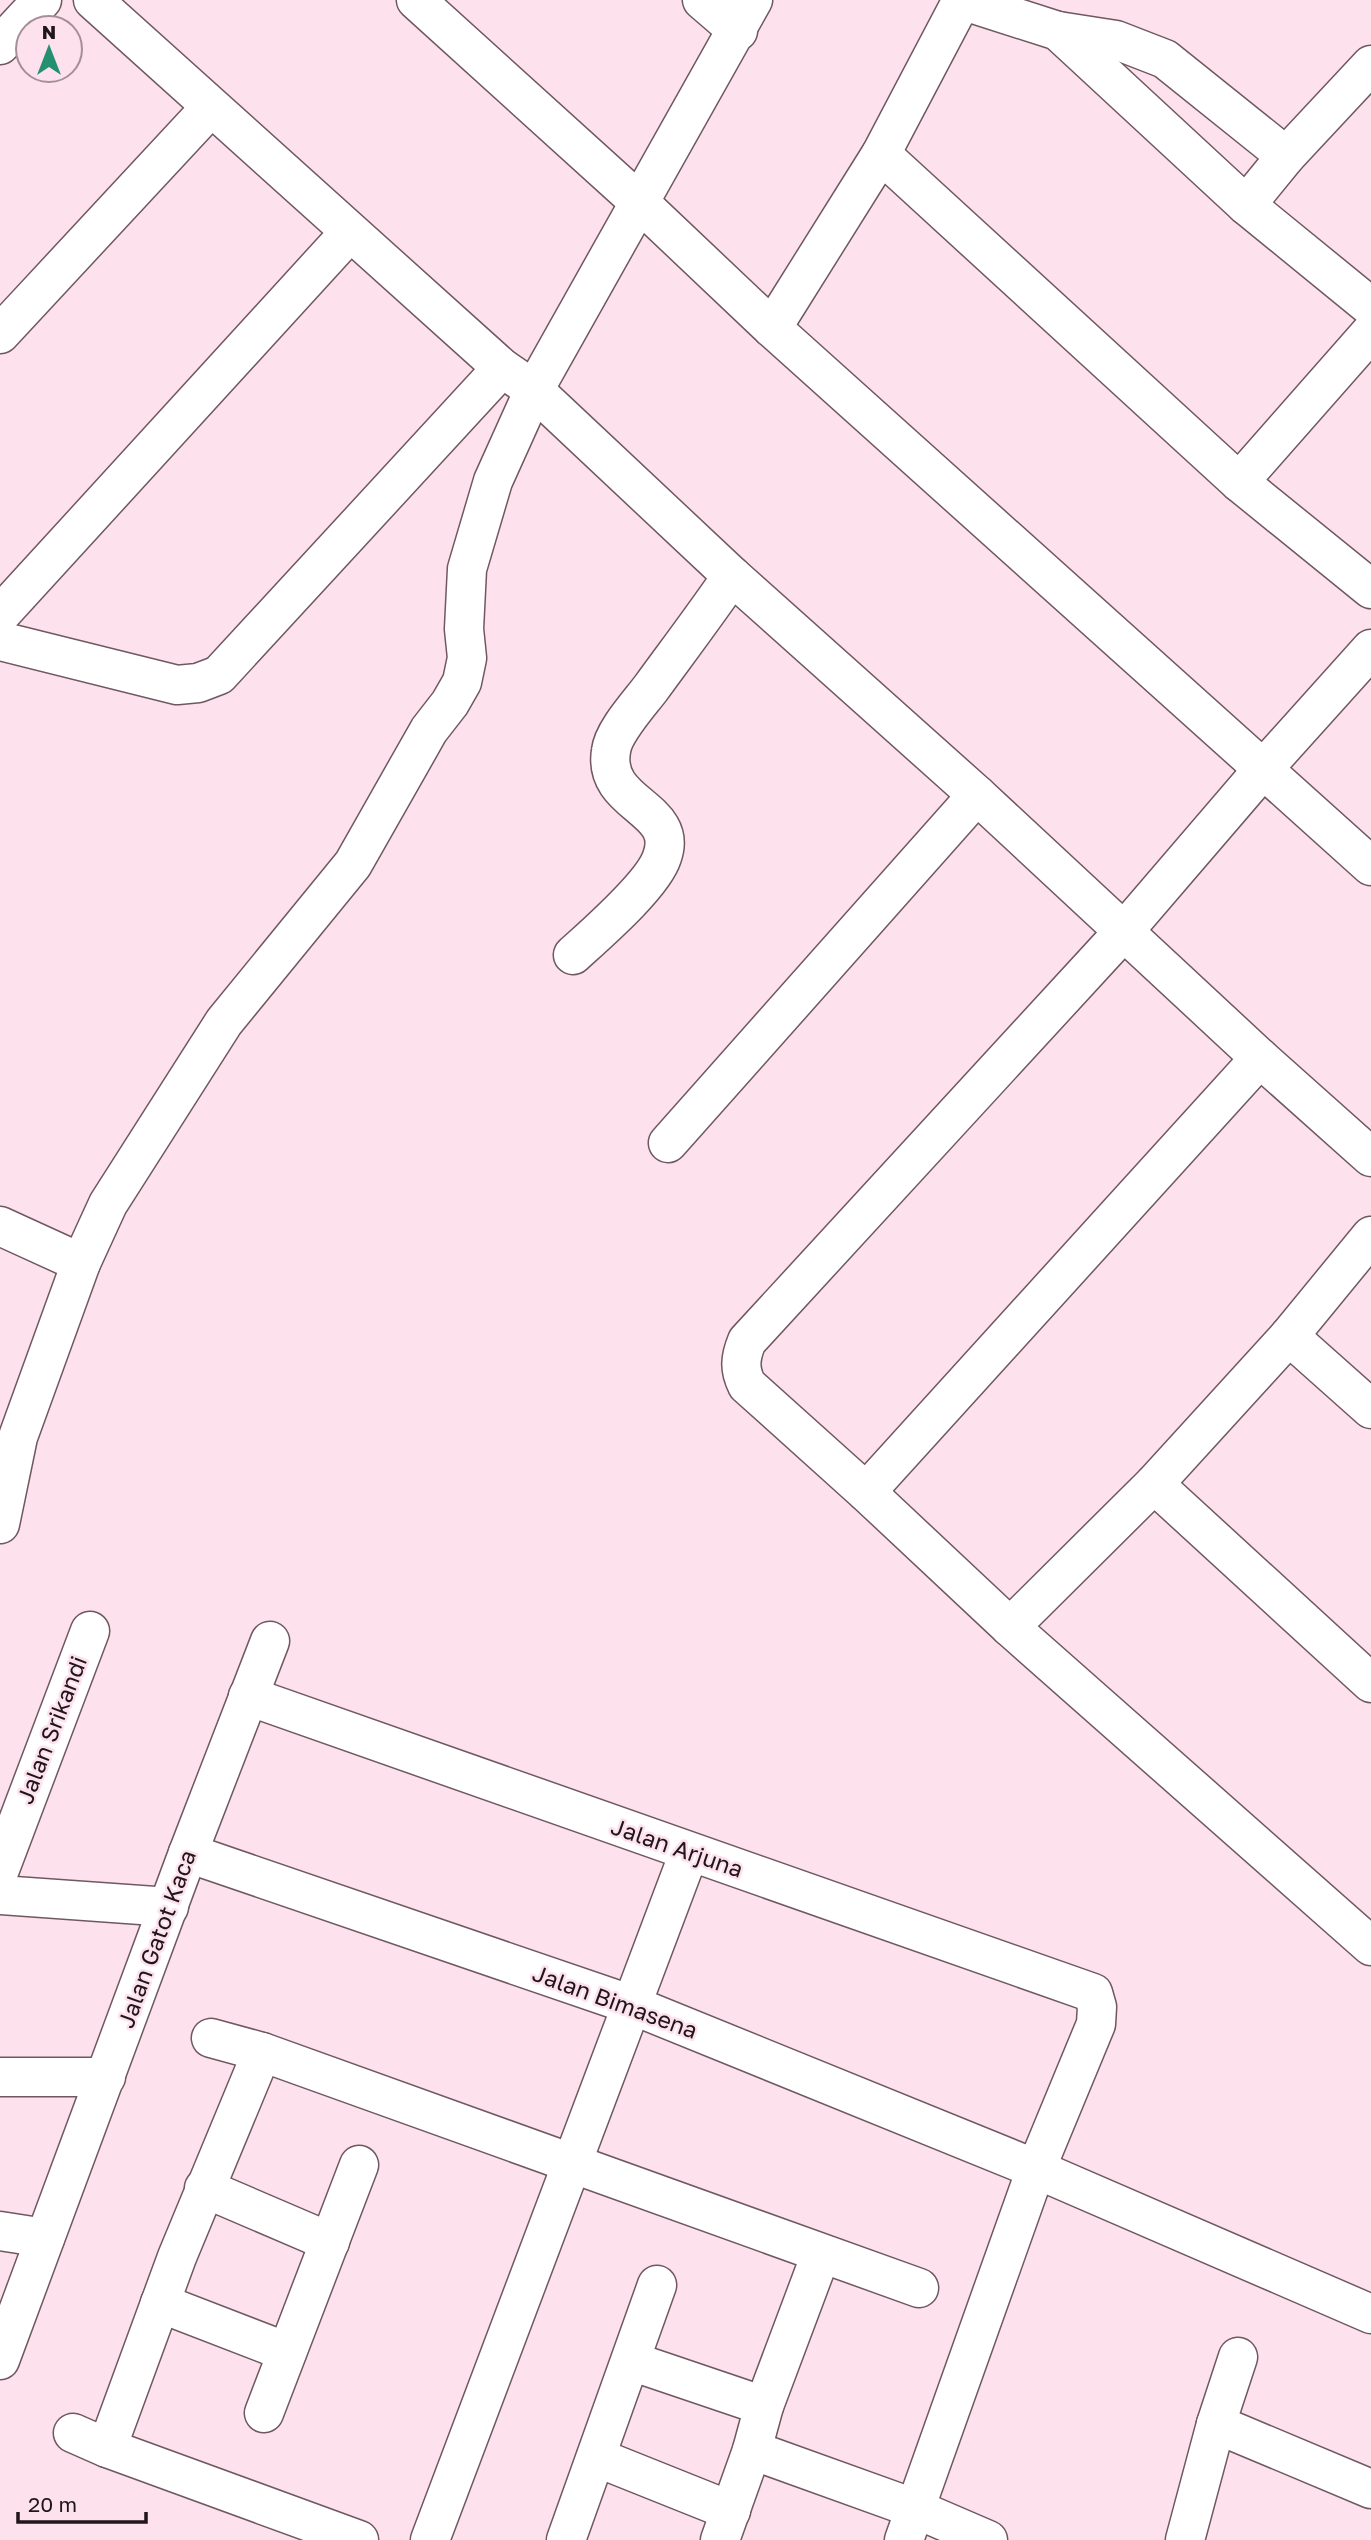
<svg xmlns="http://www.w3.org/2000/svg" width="1371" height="2540" font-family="'Golos Text',sans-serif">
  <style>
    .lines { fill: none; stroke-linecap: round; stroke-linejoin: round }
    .minor-casing { stroke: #6f5862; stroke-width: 41 }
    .tertiary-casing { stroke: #6f5862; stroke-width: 41 }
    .minor { stroke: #fff; stroke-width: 38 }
    .tertiary { stroke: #fff; stroke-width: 38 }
    .labels { text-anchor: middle; stroke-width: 5; stroke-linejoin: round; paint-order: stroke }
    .street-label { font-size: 23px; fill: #1f151a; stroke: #fde1ed }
  </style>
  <rect width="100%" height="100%" fill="#fde1ed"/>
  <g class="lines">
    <g class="minor-casing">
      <g id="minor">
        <path d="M93,0L502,368L534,390L732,576L977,795L1260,1058L1371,1157"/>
        <path d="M416,0L639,202L772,328L1371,866"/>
        <path d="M702,0L738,31"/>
        <path d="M961,0L1058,31L1116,40L1165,59L1286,156"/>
        <path d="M1058,31L1246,205L1371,307"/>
        <path d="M0,45L42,0"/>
        <path d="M881,154L1239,482L1371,589"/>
        <path d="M1246,205L1286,156L1371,65"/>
        <path d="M772,328L881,154L962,0"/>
        <path d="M0,334L211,107"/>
        <path d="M1239,482L1371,332"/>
        <path d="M0,615L350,232"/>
        <path d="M0,641L177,685L198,683L219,675L502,368"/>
        <path d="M1371,649L1264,768L1125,930L747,1341C740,1358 739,1369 747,1385L866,1492L1010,1627L1371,1946"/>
        <path d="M573,955C596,934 653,885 662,857C680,807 602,806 611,751C613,732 639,704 651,688C678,651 706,614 732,576"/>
        <path d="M668,1143L977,795"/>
        <path d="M0,1226L81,1263"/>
        <path d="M1289,1336L1371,1409"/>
        <path d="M1154,1484L1371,1683"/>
        <path d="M866,1492L1260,1058"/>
        <path d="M1010,1627L1154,1484L1289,1336L1371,1236"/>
        <path d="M248,1696L1093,1993L1097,2007L1096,2024L1036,2169L904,2540"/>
        <path d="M188,1853L632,2005L1036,2169L1371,2314"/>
        <path d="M0,1869L90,1631"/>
        <path d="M0,1895L169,1907"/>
        <path d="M211,2038L262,2052L919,2288"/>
        <path d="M0,2077H106"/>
        <path d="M204,2188L330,2242"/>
        <path d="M0,2231L45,2238"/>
        <path d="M160,2303L287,2352"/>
        <path d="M1238,2357L1216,2424L1371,2489"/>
        <path d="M0,2360L188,1853L270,1641"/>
        <path d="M631,2361L764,2406"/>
        <path d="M264,2413L359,2165"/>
        <path d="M73,2433L107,2448L359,2540"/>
        <path d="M107,2448L177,2257L262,2052"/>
        <path d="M752,2450L916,2509L988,2540"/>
        <path d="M596,2457L731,2511"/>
        <path d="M430,2540L689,1853"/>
        <path d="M566,2540L657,2285"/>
        <path d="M720,2540L752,2450L764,2406L821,2254"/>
        <path d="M1185,2540L1216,2424"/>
      </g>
    </g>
    <g class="tertiary-casing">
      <path id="tertiary" d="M0,1524L18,1437L81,1263L108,1204L224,1022L353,864L429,730L450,703L462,682L467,658L464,629L467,569L493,481L534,390L753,0"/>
    </g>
    <use href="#minor" class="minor"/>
    <use href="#tertiary" class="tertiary"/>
  </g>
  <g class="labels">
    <g class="street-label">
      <text transform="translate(52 1730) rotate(-69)" y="8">Jalan Srikandi</text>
      <text transform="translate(677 1848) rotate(19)" y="8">Jalan Arjuna</text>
      <text transform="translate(157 1939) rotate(-70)" y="8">Jalan Gatot Kaca</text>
      <text transform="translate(615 2002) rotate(20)" y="8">Jalan Bimasena</text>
    </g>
  </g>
  <g transform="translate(49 49)"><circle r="33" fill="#fde1ed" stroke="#a48f99" stroke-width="2"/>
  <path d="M0-5L12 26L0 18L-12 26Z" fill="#24906f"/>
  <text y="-10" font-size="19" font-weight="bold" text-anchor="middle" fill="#1f151a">N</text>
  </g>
  <path d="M18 2512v10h128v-10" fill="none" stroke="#1f151a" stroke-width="3.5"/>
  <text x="28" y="2512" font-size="21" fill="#1f151a" stroke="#fde1ed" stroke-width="5" paint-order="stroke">20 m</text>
</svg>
